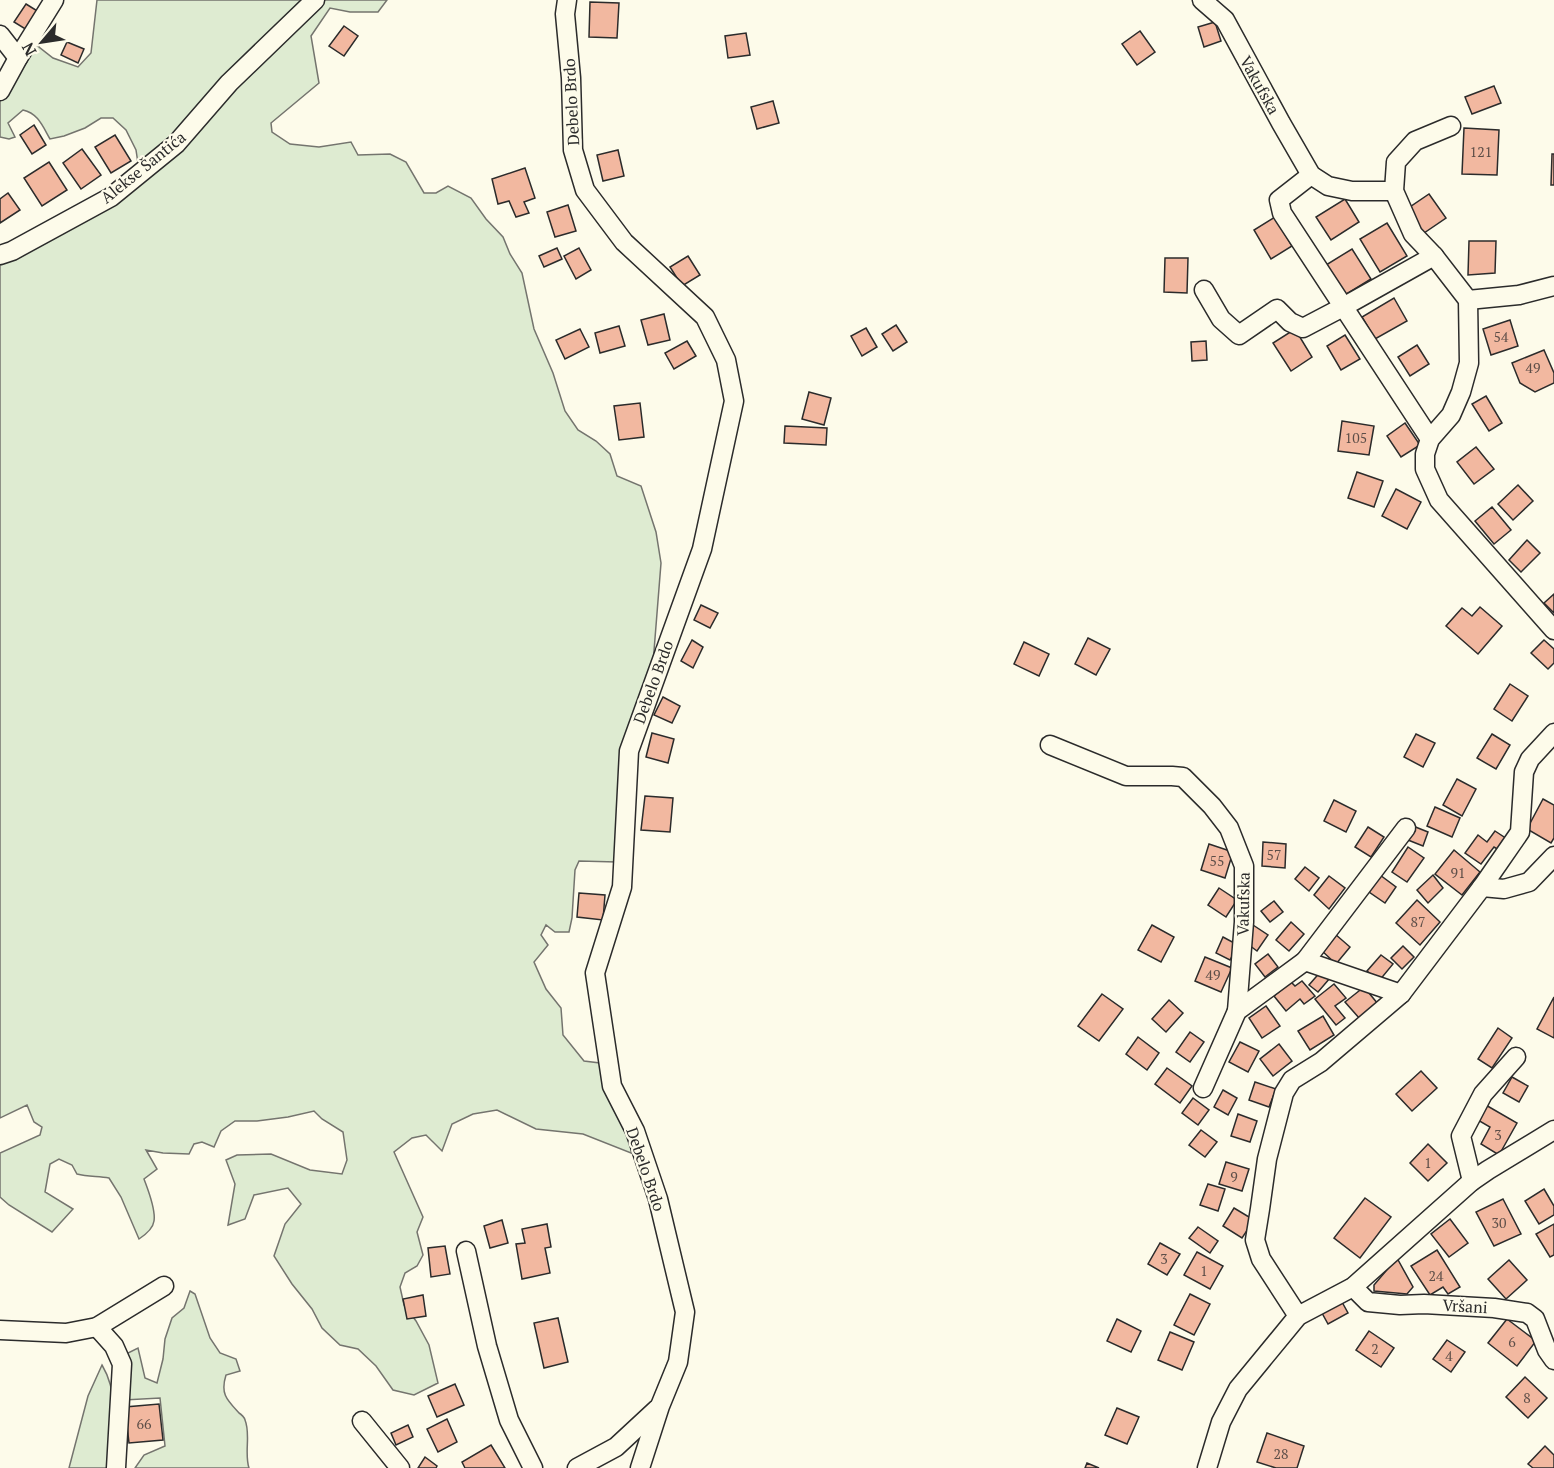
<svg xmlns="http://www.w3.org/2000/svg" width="1554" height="1468" font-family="'PT Serif',serif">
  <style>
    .green { fill: #deebd1; stroke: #74746e; stroke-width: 1.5 }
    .building { fill: #f2b8a0; stroke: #2b2b2b; stroke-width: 1.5 }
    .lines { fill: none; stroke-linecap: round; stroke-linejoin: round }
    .minor-casing { stroke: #2b2b2b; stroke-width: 21 }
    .minor { stroke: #fdfbea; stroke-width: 18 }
    .labels { text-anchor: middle; stroke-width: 4.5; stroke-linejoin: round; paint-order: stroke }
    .number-label { font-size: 14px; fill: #5d4e48 }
    .street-label { font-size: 16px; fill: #2b2b2b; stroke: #fdfbea }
  </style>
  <rect width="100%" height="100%" fill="#fdfbea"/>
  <g class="green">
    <path d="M97,0H387L378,12H350L330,8L311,36L319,83L271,123L272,132L290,144L319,147L351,142L358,155L390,154L406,162L424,193H436L448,186L471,198L486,219L503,237L510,254L522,273L534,329L553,373L565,411L578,430L596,441L610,454L617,476L641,486L656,532L661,563L652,676L617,862L579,861L575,870L572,918L569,932H555L546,925L541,935L548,945L534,962L546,989L561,1008L563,1035L584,1061L608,1064L635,1131L631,1153L583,1134L536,1129L497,1110L473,1114L452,1124L442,1151L426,1135L412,1138L394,1152L423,1217L417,1232L423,1255L417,1266L405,1273L400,1287L404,1305L416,1321L429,1345L438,1383L414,1395L393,1390L376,1366L358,1349L340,1345L322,1328L312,1309L292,1284L274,1256L285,1224L301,1204L288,1188L254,1195L245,1219L228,1225L235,1184L226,1160L237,1155L271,1154L310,1170L342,1174L347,1160L343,1132L322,1119L314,1111L288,1117L257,1121H235L221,1131L214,1147L202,1142L194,1144L189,1154L163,1153L146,1150L157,1169L144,1179C148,1190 156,1209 154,1221C153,1229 145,1235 139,1239L121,1197L109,1178C98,1176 88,1177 77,1174L72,1165L59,1159L50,1164L45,1192L73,1209L52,1232L9,1205L0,1197V1153L40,1135L42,1127L34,1122L27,1105L0,1118V255L139,170L136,150L126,130L113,118H101L85,128L64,136L50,139C43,127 38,113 23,110L8,123L15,137L9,139L0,137V91L36,29L39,47L53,58L78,67L91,53Z"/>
    <path d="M190,1291L195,1294L210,1338L220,1353L236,1359L240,1371L226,1375C220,1394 227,1400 239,1413C241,1414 245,1418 245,1420C251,1434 244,1453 249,1468H135L144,1455L165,1446L160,1398L124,1400L126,1354L138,1348L145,1378L157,1383L163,1359L165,1339L172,1318L184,1308Z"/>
    <path d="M102,1365C120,1395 114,1434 112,1468H69L88,1396Z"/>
  </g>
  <g class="building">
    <path d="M590,2L619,3L617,38L589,37Z"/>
    <path d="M26,4L39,12L27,30L14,22Z"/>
    <path d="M1215,22L1221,41L1204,47L1198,27Z"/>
    <path d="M344,26L358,36L344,56L329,46Z"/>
    <path d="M1140,31L1155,52L1137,65L1122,44Z"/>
    <path d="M746,33L750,55L728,58L725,36Z"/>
    <path d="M67,42L84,49L78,63L61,55Z"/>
    <path d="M1494,86L1501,103L1472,114L1465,97Z"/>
    <path d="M773,101L779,123L757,129L751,107Z"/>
    <path d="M34,125L46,145L32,154L20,135Z"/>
    <path d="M1464,128L1499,130L1497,175L1462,174Z"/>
    <path d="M115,135L131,161L111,173L95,147Z"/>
    <path d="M82,149L101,175L81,189L63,163Z"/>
    <path d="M618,150L624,176L603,181L597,155Z"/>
    <path d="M1552,154H1554V185H1551Z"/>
    <path d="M49,162L67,190L42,206L24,178Z"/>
    <path d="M525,168L535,198L524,202L529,213L516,217L509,201L498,204L492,179Z"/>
    <path d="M8,193L20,210L0,223V199Z"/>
    <path d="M1429,194L1446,218L1424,233L1407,209Z"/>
    <path d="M1345,199L1359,222L1331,240L1316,217Z"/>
    <path d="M568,205L576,231L555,237L547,212Z"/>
    <path d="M1275,217L1292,246L1271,259L1254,230Z"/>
    <path d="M1387,223L1407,256L1380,272L1360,239Z"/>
    <path d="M1469,241H1496L1495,273L1468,275Z"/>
    <path d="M557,248L562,259L544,267L539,256Z"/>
    <path d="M579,248L591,270L576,279L564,256Z"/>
    <path d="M1352,249L1371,279L1345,295L1326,265Z"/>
    <path d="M688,256L700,275L682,286L670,267Z"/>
    <path d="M1165,258H1188L1187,293L1164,292Z"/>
    <path d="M1394,298L1407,321L1375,339L1362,317Z"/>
    <path d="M664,314L670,340L648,345L641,320Z"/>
    <path d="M1510,320L1518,346L1491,355L1483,329Z"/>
    <path d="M896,325L907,342L893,351L882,334Z"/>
    <path d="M619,326L625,346L600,353L595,333Z"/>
    <path d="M866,328L877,347L862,356L851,336Z"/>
    <path d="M580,329L589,347L565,359L556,340Z"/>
    <path d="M1295,329L1312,357L1291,371L1273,343Z"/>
    <path d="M1345,335L1360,359L1341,370L1327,346Z"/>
    <path d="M687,341L696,356L674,369L665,353Z"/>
    <path d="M1206,341L1207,360L1192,361L1191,342Z"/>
    <path d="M1417,345L1429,364L1410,376L1398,357Z"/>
    <path d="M1544,350L1554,373V383L1535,392L1520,383L1512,363Z"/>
    <path d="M809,392L831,398L824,425L802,419Z"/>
    <path d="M1486,396L1502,423L1489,431L1472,404Z"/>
    <path d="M640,403L644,437L619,440L614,406Z"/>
    <path d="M1342,421L1374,426L1369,455L1338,451Z"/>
    <path d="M1405,423L1420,445L1401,457L1387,436Z"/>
    <path d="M785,426L827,428L826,445L784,443Z"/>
    <path d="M1476,447L1494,469L1474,484L1457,462Z"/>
    <path d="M1357,472L1383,481L1374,507L1348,498Z"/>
    <path d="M1518,485L1533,501L1513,520L1498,504Z"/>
    <path d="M1396,489L1421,502L1407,529L1382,516Z"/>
    <path d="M1492,507L1511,530L1494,544L1475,521Z"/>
    <path d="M1527,540L1540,553L1521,572L1509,560Z"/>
    <path d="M1554,594V613L1544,603Z"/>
    <path d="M701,605L718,613L710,628L694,620Z"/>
    <path d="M1480,607L1502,626L1478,654L1446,626L1462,608L1472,616Z"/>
    <path d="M1088,638L1110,649L1096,675L1075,664Z"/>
    <path d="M692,640L703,647L693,668L681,661Z"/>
    <path d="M1544,640L1554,649V663L1548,669L1531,653Z"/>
    <path d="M1024,642L1049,654L1039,676L1014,664Z"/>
    <path d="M1510,684L1528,696L1512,721L1494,709Z"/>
    <path d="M663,697L680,706L672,723L654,715Z"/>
    <path d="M652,733L674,739L668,763L646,757Z"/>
    <path d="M1416,734L1435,743L1423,767L1404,757Z"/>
    <path d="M1492,734L1510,745L1496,769L1477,758Z"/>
    <path d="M1457,779L1476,789L1462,816L1443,805Z"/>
    <path d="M645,796L673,798L670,832L641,830Z"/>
    <path d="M1543,799L1554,805V838L1551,843L1527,829Z"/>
    <path d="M1334,800L1356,811L1346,832L1324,821Z"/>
    <path d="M1435,807L1460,818L1452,837L1427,826Z"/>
    <path d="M1413,826L1428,832L1423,846L1408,840Z"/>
    <path d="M1368,827L1384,837L1371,857L1355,847Z"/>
    <path d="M1495,831L1507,839L1499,850L1494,847L1481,864L1465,853L1478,835L1487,842Z"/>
    <path d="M1263,842L1286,844L1285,868L1262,866Z"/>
    <path d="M1209,844L1233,852L1225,878L1201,870Z"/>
    <path d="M1408,847L1424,858L1407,882L1392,872Z"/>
    <path d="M1454,850L1480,872L1462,895L1435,874Z"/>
    <path d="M1305,867L1319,878L1309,891L1295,879Z"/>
    <path d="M1380,875L1396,887L1385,903L1369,892Z"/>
    <path d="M1433,875L1443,888L1428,903L1417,890Z"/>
    <path d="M1329,876L1345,888L1329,909L1314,895Z"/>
    <path d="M1219,888L1237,900L1226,917L1208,905Z"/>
    <path d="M579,893L605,895L603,920L577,917Z"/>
    <path d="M1417,900L1440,922L1420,945L1396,923Z"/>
    <path d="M1274,901L1283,912L1270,922L1261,911Z"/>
    <path d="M1291,922L1304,934L1289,951L1276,940Z"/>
    <path d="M1152,925L1174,937L1161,962L1138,950Z"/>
    <path d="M1253,925L1268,935L1257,951L1249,945Z"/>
    <path d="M1335,934L1350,947L1336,964L1321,950Z"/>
    <path d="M1223,937L1238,945L1230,960L1216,953Z"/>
    <path d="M1403,946L1414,957L1402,969L1391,958Z"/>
    <path d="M1268,954L1278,967L1265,977L1255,964Z"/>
    <path d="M1381,955L1393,964L1379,981L1367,971Z"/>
    <path d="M1205,957L1232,968L1221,992L1195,981Z"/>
    <path d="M1322,970L1330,978L1318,992L1309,985Z"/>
    <path d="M1302,981L1315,996L1304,1004L1300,999L1286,1011L1274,996L1291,982L1295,986Z"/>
    <path d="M1334,984L1346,998L1335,1006L1345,1018L1336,1025L1315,999Z"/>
    <path d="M1364,987L1378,1004L1360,1019L1345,1002Z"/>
    <path d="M1102,994L1123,1009L1099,1041L1078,1026Z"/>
    <path d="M1554,997V1038L1537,1029Z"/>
    <path d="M1169,1000L1183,1013L1166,1032L1152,1019Z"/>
    <path d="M1266,1006L1280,1026L1262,1038L1249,1018Z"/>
    <path d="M1323,1016L1334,1035L1310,1050L1298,1031Z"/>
    <path d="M1498,1028L1512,1038L1492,1068L1478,1059Z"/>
    <path d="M1190,1032L1204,1042L1190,1062L1176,1052Z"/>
    <path d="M1138,1037L1159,1053L1147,1070L1126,1054Z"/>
    <path d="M1240,1042L1259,1051L1248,1072L1229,1062Z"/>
    <path d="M1279,1044L1292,1061L1273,1076L1260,1059Z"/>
    <path d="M1167,1068L1192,1086L1180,1103L1155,1084Z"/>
    <path d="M1421,1071L1437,1088L1412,1111L1396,1094Z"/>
    <path d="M1512,1077L1528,1086L1519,1102L1503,1093Z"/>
    <path d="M1255,1082L1276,1089L1269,1107L1249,1100Z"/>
    <path d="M1223,1090L1237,1098L1228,1115L1214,1107Z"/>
    <path d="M1193,1098L1209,1110L1198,1125L1182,1113Z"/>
    <path d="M1484,1104L1517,1123L1499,1155L1481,1144L1490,1127L1476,1119Z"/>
    <path d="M1238,1114L1257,1121L1250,1142L1231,1136Z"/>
    <path d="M1201,1130L1217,1142L1205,1157L1189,1145Z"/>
    <path d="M1428,1144L1447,1163L1428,1181L1410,1163Z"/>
    <path d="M1226,1162L1249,1169L1242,1191L1219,1184Z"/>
    <path d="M1208,1184L1225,1189L1218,1211L1200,1205Z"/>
    <path d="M1544,1189L1554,1206V1215L1539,1224L1525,1201Z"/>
    <path d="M1365,1198L1391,1217L1360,1258L1334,1238Z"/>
    <path d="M1503,1199L1521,1234L1494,1246L1476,1212Z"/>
    <path d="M1234,1208L1254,1220L1242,1238L1223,1226Z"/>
    <path d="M1450,1219L1468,1243L1449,1257L1431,1234Z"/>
    <path d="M502,1220L508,1243L490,1248L484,1226Z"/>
    <path d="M547,1224L551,1247L545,1248L550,1273L522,1279L516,1244L525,1243L522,1229Z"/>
    <path d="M1554,1224V1255L1550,1257L1536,1234Z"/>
    <path d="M1198,1227L1218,1241L1210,1253L1189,1238Z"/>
    <path d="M1160,1243L1180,1254L1167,1275L1148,1264Z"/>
    <path d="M445,1246L450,1274L431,1277L428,1248Z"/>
    <path d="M1437,1250L1460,1287L1448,1294L1443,1287L1430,1295L1411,1266Z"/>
    <path d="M1197,1252L1223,1266L1210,1289L1184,1275Z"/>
    <path d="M1397,1258L1413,1287L1407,1294L1374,1291V1285Z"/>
    <path d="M1509,1260L1527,1280L1506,1299L1488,1279Z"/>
    <path d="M1190,1294L1210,1304L1194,1335L1174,1325Z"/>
    <path d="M423,1295L426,1316L407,1319L403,1299Z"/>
    <path d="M1342,1302L1348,1313L1328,1324L1322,1313Z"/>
    <path d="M558,1318L568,1362L544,1368L534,1323Z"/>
    <path d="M1117,1319L1141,1331L1131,1352L1107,1341Z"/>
    <path d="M1507,1319L1536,1341L1517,1366L1488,1343Z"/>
    <path d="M1369,1331L1394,1348L1381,1367L1356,1350Z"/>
    <path d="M1170,1332L1194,1342L1182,1370L1158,1360Z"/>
    <path d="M1447,1340L1465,1352L1451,1372L1433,1359Z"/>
    <path d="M1525,1377L1547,1398L1528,1418L1506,1397Z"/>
    <path d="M455,1384L464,1405L437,1417L428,1396Z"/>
    <path d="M159,1404L163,1440L129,1443L125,1407Z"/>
    <path d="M1117,1408L1139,1417L1127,1444L1105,1435Z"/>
    <path d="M447,1419L457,1442L438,1452L427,1429Z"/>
    <path d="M408,1425L413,1437L396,1445L391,1433Z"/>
    <path d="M1267,1433L1304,1446L1297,1468H1276L1257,1462Z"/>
    <path d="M491,1445L505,1468H465L462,1462Z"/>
    <path d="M1545,1446L1554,1455V1468H1533L1528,1464Z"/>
    <path d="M425,1457L437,1466L436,1468H418Z"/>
    <path d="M1087,1463L1099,1468H1085Z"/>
  </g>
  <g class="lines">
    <g class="minor-casing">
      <g id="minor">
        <path d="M567,0L565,14L571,78L573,150L585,190L624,242L705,317L726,360L734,401L702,549L629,751L622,887L595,973L612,1086L635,1131L658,1199L685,1312L678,1362L660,1406L640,1468"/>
        <path d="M1202,0L1225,20L1281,123L1311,175L1328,186L1352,191H1394"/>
        <path d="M0,35L18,58"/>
        <path d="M0,91L18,58L54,0"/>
        <path d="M1451,126L1415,141L1396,162L1394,191L1413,234L1434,256L1468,300L1469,363L1461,392L1451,415L1430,439L1425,454V469L1439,500L1554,630"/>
        <path d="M1311,175L1279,200L1282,213L1430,439"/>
        <path d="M0,255L12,251L111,197L176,144L229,83L315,0"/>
        <path d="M1204,290L1221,319L1239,335L1277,309L1290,322L1303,328L1343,307L1434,256"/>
        <path d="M1468,300L1519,295L1554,286"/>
        <path d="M1050,745L1126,776H1172L1183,777L1212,806L1229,828L1244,866V922L1237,1011"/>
        <path d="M1482,887L1504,889L1529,882L1554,856"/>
        <path d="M1305,961L1406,828"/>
        <path d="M1203,1088L1237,1011L1305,961L1401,994"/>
        <path d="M1472,1181L1461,1136L1483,1094L1516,1057"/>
        <path d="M466,1251L487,1346L509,1420L533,1468"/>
        <path d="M1353,1287L1368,1302L1400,1305L1424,1304L1494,1308L1527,1313L1535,1319L1547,1350L1554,1360"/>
        <path d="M1298,1316L1261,1259L1255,1240L1260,1209L1267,1159L1284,1093L1292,1080L1321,1062L1401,994L1482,887L1520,832L1524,772L1530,759L1554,733"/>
        <path d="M97,1327L114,1346L122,1364L116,1468"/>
        <path d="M0,1330L66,1333L97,1327L164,1286"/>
        <path d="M362,1421L400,1468"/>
        <path d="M577,1468L616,1447L657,1409"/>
        <path d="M1207,1468L1221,1422L1238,1389L1298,1316L1353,1287L1472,1181L1488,1170L1554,1130"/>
      </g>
    </g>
    <use href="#minor" class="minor"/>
  </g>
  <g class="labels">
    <g class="number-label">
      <text x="1481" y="157">121</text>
      <text x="1501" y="342">54</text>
      <text x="1533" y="373">49</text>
      <text x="1356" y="443">105</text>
      <text x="1274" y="860">57</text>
      <text x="1217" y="866">55</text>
      <text x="1458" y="878">91</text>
      <text x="1418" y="927">87</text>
      <text x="1213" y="980">49</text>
      <text x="1498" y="1140">3</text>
      <text x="1428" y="1168">1</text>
      <text x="1234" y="1182">9</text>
      <text x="1499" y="1228">30</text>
      <text x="1164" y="1264">3</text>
      <text x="1204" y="1276">1</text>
      <text x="1436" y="1281">24</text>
      <text x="1512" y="1347">6</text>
      <text x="1375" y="1354">2</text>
      <text x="1449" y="1361">4</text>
      <text x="1527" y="1403">8</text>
      <text x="144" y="1429">66</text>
      <text x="1281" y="1459">28</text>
    </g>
    <g class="street-label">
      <text transform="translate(1260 85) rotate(61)" y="6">Vakufska</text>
      <text transform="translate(571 102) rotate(-93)" y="6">Debelo Brdo</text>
      <text transform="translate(143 167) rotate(-39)" y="6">Alekse Šantića</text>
      <text transform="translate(653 682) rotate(-70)" y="6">Debelo Brdo</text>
      <text transform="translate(1243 904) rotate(-89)" y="6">Vakufska</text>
      <text transform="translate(646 1169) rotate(71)" y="6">Debelo Brdo</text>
      <text transform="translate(1465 1306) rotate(3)" y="6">Vršani</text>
    </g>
  </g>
  <g transform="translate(42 42) rotate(241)" stroke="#fdfbea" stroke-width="4.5" paint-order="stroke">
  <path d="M0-4.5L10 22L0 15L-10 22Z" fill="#2b2b2b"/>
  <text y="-9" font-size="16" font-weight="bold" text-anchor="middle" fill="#2b2b2b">N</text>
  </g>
</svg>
